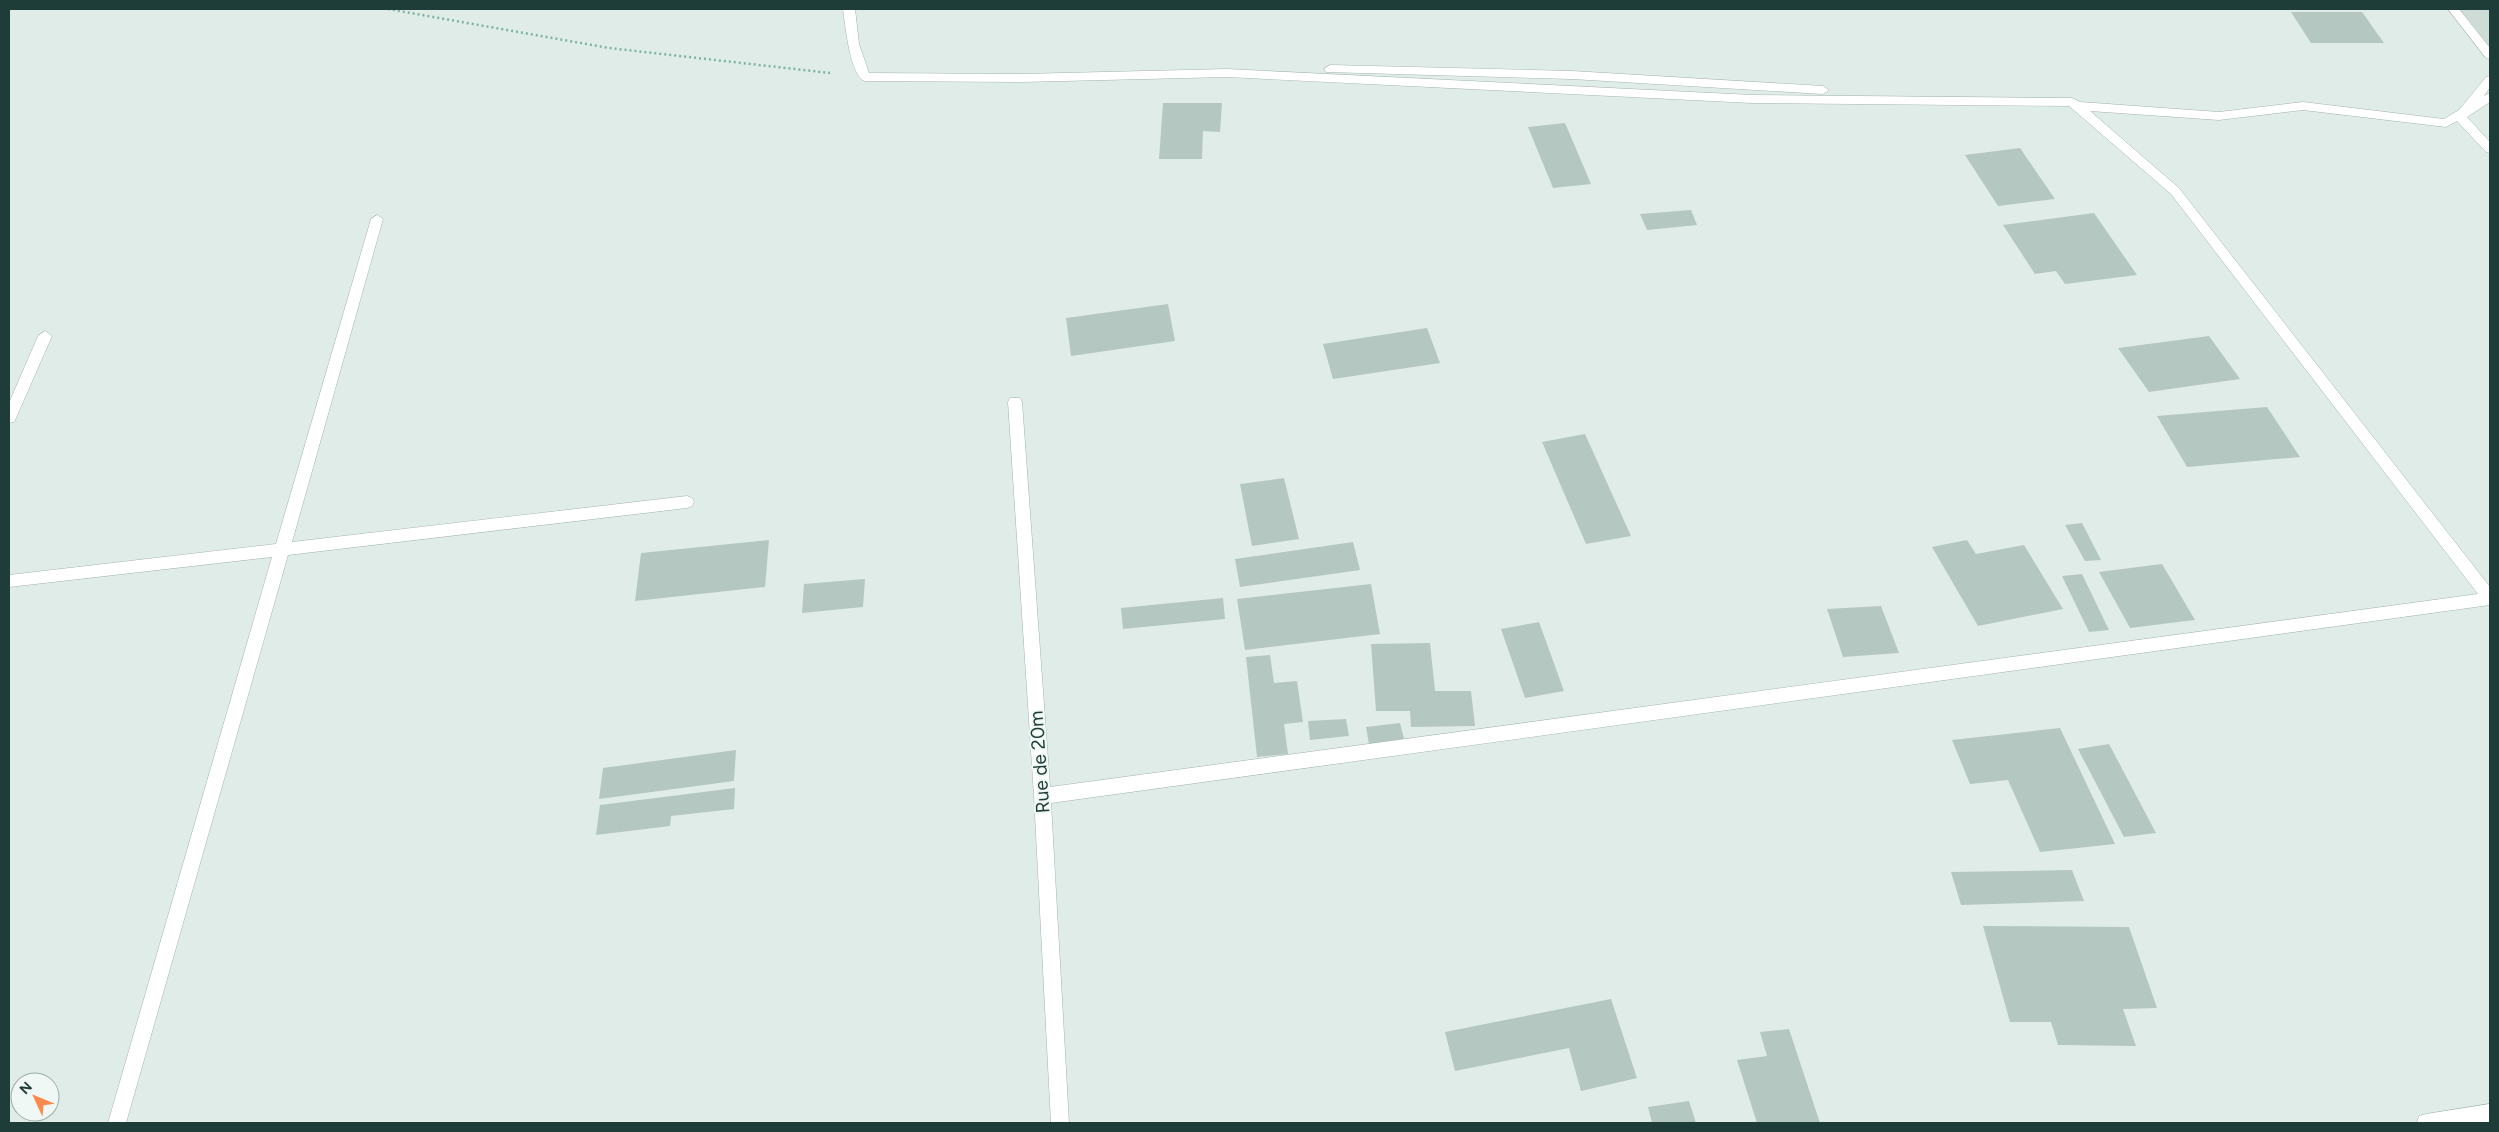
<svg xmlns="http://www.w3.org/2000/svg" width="2499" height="1132" font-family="Figtree,sans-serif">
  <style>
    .built { fill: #cedcd7 }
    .building { fill: #b5c7c1 }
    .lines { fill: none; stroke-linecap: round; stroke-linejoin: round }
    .minor-casing { stroke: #a2b4b0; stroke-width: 1 }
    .path { stroke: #7eb2a7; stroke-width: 2.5; stroke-dasharray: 2 3; stroke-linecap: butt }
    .minor { fill: #fff; fill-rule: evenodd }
    .labels { text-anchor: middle; stroke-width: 4; stroke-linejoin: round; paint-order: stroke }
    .street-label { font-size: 19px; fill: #1f3d38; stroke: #f0f8f5 }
  </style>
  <rect width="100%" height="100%" fill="#e0ece8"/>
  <path class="built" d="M2455,9H2490V56Z"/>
  <g class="building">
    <path d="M2291,12H2362L2384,43H2311Z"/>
    <path d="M1163,103H1222L1220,132L1203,131L1202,159H1159Z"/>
    <path d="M1565,123L1591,184L1553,188L1528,127Z"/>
    <path d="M2020,148L2055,199L1998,206L1965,155Z"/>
    <path d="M1691,210L1697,225L1647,230L1640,214Z"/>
    <path d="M2094,213L2137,275L2065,284L2056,271L2035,274L2003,225Z"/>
    <path d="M1168,304L1175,341L1071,356L1066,318Z"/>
    <path d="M1427,328L1440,363L1333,379L1323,344Z"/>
    <path d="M2209,336L2240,379L2149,392L2118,348Z"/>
    <path d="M2267,407L2300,457L2187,467L2157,416Z"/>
    <path d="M1585,434L1631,536L1586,544L1542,442Z"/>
    <path d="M1284,478L1299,539L1252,546L1240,484Z"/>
    <path d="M2082,523L2101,560L2085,561L2065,525Z"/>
    <path d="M769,540L765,587L635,601L641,553Z"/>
    <path d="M1967,540L1976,554L2024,545L2063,609L1978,626L1932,547Z"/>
    <path d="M1353,542L1360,570L1240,587L1235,559Z"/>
    <path d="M2162,564L2195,620L2130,628L2099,572Z"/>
    <path d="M2082,574L2109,630L2089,632L2062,576Z"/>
    <path d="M865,579L863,607L802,613L804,584Z"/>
    <path d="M1371,584L1380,634L1245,650L1237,599Z"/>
    <path d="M1223,598L1225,619L1123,629L1121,608Z"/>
    <path d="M1881,606L1899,653L1843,657L1827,609Z"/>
    <path d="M1539,622L1564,691L1525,698L1501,629Z"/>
    <path d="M1430,643L1435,691H1471L1475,726L1411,727L1410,711H1376L1371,644Z"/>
    <path d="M1270,655L1274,683L1297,681L1303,722L1284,724L1288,754L1257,757L1246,657Z"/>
    <path d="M1346,719L1349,736L1310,740L1308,721Z"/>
    <path d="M1400,723L1404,739L1369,744L1366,727Z"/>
    <path d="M2060,728L2115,844L2040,852L2008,780L1970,784L1952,740Z"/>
    <path d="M2109,744L2156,833L2124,837L2078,749Z"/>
    <path d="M736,750L734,781L599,799L603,768Z"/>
    <path d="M735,788L734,809L671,816L670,826L596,835L600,805Z"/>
    <path d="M2072,870L2084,901L1961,905L1951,872Z"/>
    <path d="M1983,926L2129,927L2157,1008L2123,1009L2136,1046L2058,1045L2051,1022H2010Z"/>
    <path d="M1611,999L1637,1078L1581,1091L1569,1048L1455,1071L1445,1032Z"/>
    <path d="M1789,1029L1820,1123H1757L1737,1060L1767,1056L1760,1032Z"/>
    <path d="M1689,1101L1696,1123H1652L1648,1107Z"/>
  </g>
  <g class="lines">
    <g class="minor-casing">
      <g id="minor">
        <path d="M843,9H855L859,44L869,73L1022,74L1227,69L1752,95L2072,98L2080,102L2219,112L2303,102L2444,119L2459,110L2486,77L2490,76V87L2484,96L2490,93V102L2467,117L2490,142V153L2486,152L2457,121L2446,127L2303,110L2219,120L2090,111L2179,188L2490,587V605L1051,803L1069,1123H1051L1034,796L1008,402L1010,398H1020L1022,402L1050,787L2478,594L2171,194L2069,106L1752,103L1227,77L1022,82L865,81C850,77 845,23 843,9Z"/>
        <path d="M2448,9H2459L2490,48V59L2486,58Z"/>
        <path d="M1330,65L1572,71L1823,86L1829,90L1823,94L1572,79L1326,72L1324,69Z"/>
        <path d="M377,215L383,219L292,542L687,496L692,498L694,502L692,506L687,508L288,555L126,1123H108L272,557L9,587V575L276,544L371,219Z"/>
        <path d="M45,331L52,336L16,418L14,422L9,423V403L38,336Z"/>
        <path d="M2490,1104V1122L2417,1123L2419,1116L2426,1114Z"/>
      </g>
    </g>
    <path class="path" d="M388,9L609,48L830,73"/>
    <use href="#minor" class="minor"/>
  </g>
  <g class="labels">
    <g class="street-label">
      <text transform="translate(1039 762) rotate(-94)" y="7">Rue de 20m</text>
    </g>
  </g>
  <rect width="2499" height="1132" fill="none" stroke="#1f3d38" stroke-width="20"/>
  <g transform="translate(35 1097) rotate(314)"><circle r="24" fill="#f0f8f5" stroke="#9cada9"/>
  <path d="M0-4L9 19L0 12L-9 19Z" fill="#fc8a4e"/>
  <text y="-8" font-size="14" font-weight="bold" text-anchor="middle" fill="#1f3d38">N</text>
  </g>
</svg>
